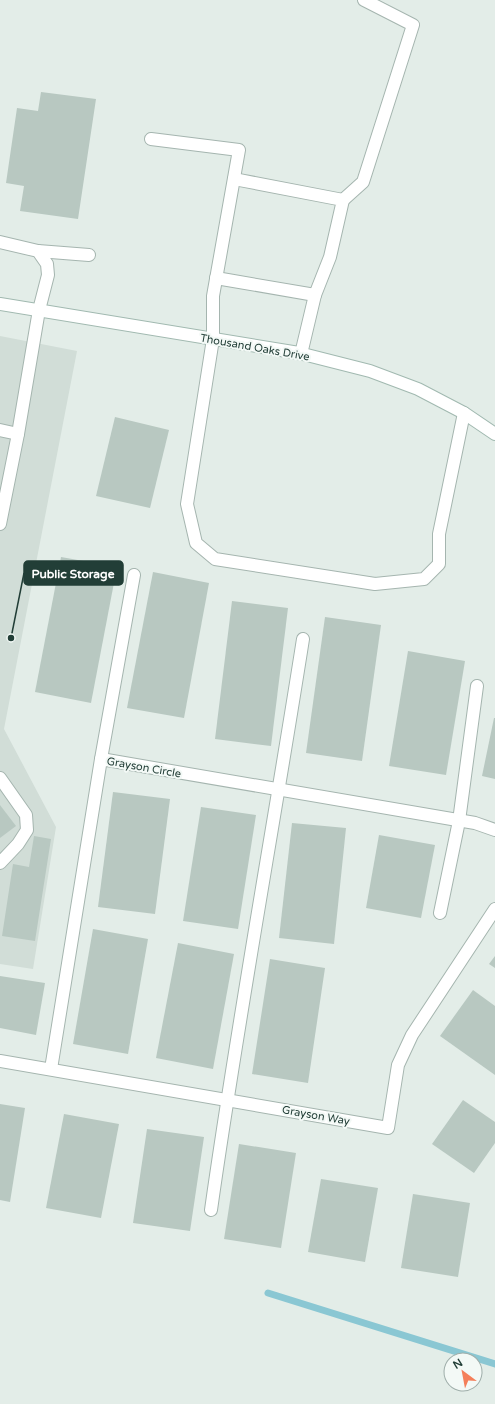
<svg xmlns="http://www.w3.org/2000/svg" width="495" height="1404" font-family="'Varela Round',sans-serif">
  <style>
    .built { fill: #d1ddd7 }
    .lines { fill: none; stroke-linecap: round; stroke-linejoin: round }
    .stream { stroke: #8ac7d3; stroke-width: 7 }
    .building { fill: #b8c8c1 }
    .lane-casing { stroke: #a5b5af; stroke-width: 14 }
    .street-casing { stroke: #a5b5af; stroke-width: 14 }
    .secondary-casing { stroke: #a1b9b0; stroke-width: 14 }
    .lane { stroke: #fff; stroke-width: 12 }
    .street { stroke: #fff; stroke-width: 12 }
    .secondary { stroke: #fff; stroke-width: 12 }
    .labels { text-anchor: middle; stroke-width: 4; stroke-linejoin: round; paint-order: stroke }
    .street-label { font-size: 11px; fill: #223e37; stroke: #f3f9f6 }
    .leader { fill: none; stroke: #223e37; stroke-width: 1.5 }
    .callout-dot { fill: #223e37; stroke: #f3f9f6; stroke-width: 1.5 }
    .callout { fill: #223e37; stroke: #223e37; stroke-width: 1.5 }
    .callout-label { font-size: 12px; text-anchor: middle; font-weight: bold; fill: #fff }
  </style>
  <rect width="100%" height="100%" fill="#e3ede8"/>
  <path class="built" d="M0,336L77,351L4,729L56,827L33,969L0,964Z"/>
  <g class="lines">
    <path class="stream" d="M268,1293L495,1364"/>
  </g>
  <g class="building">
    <path d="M41,92L96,99L78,219L20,211L24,186L6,183L17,108L38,111Z"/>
    <path d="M115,417L169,430L150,508L96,496Z"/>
    <path d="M61,557L117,567L91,703L35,692Z"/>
    <path d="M153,572L209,583L184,718L127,708Z"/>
    <path d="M232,601L288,608L271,746L215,739Z"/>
    <path d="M325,617L381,625L362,761L306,753Z"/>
    <path d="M408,651L465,661L446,775L389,766Z"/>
    <path d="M494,718H495V779L482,776Z"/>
    <path d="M113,792L170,799L155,914L98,907Z"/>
    <path d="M0,805L16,826L0,838Z"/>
    <path d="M201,807L256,815L238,929L183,921Z"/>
    <path d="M292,823L346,828L334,944L279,938Z"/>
    <path d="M379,835L435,845L421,918L366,908Z"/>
    <path d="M34,836L51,839L35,941L2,936L13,864L29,867Z"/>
    <path d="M93,929L148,939L128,1054L73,1044Z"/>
    <path d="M178,943L234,954L213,1069L156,1058Z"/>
    <path d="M495,956V968L489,964Z"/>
    <path d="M270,959L325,968L308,1083L252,1074Z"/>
    <path d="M0,976L45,983L36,1035L0,1028Z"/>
    <path d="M473,990L495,1006V1075L440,1036Z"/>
    <path d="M463,1100L495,1122V1143L474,1173L432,1144Z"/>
    <path d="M0,1104L25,1108L10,1202L0,1200Z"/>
    <path d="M64,1114L119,1124L101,1218L46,1208Z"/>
    <path d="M147,1129L204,1137L190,1231L133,1223Z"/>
    <path d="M239,1144L296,1153L281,1248L224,1239Z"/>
    <path d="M321,1179L378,1188L365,1262L308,1252Z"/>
    <path d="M413,1194L470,1203L458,1277L401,1268Z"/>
  </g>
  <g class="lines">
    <g class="lane-casing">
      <g id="lane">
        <path d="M151,139L239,150L213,296V339L187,504L196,543L215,559L375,584L424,579L439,564V534L464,413"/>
        <path d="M343,200L363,182L413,25L364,0"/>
        <path d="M0,242L38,251L47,264L48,275L39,310L18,434L0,524"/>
        <path d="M38,251L89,255"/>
        <path d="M216,278L315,295L330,257L343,200L234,179"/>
        <path d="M301,354L315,295"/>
        <path d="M0,430L18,434"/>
        <path d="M0,778L26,815L27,830L18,844L0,863"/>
      </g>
    </g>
    <g class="street-casing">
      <g id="street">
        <path d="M101,759L134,575"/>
        <path d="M440,913L459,821L477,686"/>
        <path d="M0,1061L388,1128L398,1065L412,1035L495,909"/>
        <path d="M51,1069L101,759L475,823L495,830"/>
        <path d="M211,1210C238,1019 273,830 303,639"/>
      </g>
    </g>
    <g class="secondary-casing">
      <path id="secondary" d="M0,304L299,353L370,371L418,389L464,413L495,434"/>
    </g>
    <use href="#lane" class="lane"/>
    <use href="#street" class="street"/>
    <use href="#secondary" class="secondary"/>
  </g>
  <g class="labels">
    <g class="street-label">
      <text transform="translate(255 347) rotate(10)" y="4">Thousand Oaks Drive</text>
      <text transform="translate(144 767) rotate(10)" y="4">Grayson Circle</text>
      <text transform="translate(316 1115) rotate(10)" y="4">Grayson Way</text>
    </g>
  </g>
  <path class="leader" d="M11 638L24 573"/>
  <circle class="callout-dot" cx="11" cy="638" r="4"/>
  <rect class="callout" x="24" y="561" width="99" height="24" rx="4"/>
  <g class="callout-label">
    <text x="73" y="578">Public Storage</text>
  </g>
  <g transform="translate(463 1372) rotate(328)"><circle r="19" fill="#f3f9f6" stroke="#9faeaa"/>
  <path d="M0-3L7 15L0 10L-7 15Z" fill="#f47f5a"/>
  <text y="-6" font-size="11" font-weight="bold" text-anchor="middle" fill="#223e37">N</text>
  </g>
</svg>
